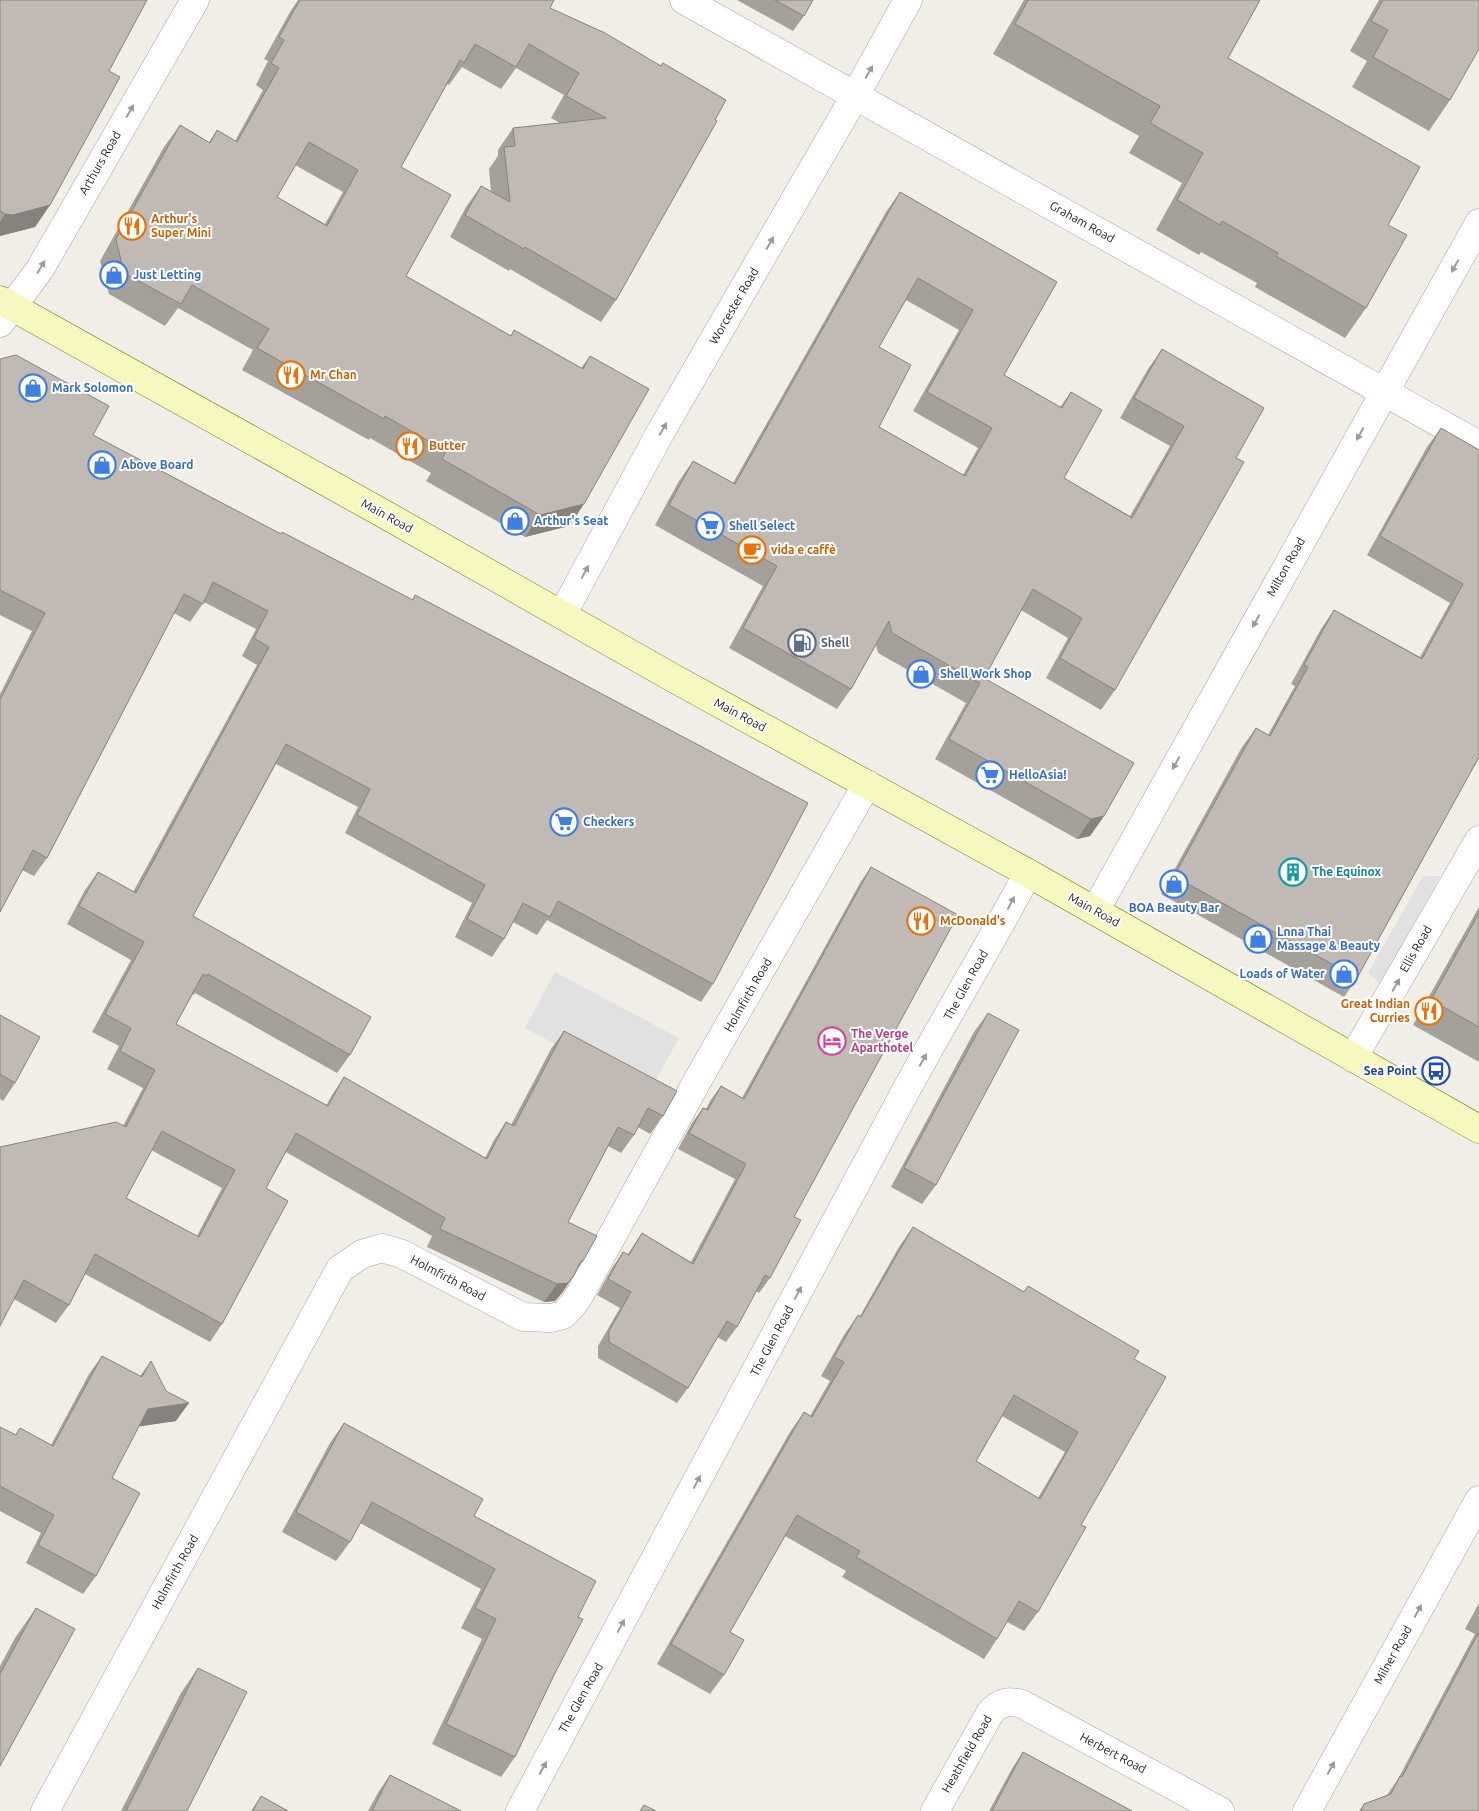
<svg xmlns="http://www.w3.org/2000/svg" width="1479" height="1811" font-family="Ubuntu,sans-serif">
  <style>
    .parking { fill: #e1e1e1 }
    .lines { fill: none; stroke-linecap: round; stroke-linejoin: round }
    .minor-casing { stroke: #a5a5a5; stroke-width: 29 }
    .secondary-casing { stroke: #6d7709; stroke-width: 29 }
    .minor { stroke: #fff; stroke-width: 28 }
    .secondary { stroke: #f6f8bf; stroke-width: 28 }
    .wall { fill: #a6a09b; fill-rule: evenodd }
    .shaded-wall { fill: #87827e }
    .building { fill: #c1bab4; stroke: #87827e; fill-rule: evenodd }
    .oneway { fill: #9b9b9b }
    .labels { text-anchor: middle; stroke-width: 4; stroke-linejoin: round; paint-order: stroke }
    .street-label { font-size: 12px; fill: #212121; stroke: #fff }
    .food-label { font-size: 12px; font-weight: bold; fill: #c56008; stroke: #fff; text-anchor: start }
    .shop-label { font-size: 12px; font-weight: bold; fill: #366cbe; stroke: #fff; text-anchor: start }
    .service-label { font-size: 12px; font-weight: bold; fill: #4e5e75; stroke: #fff; text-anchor: start }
    .culture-label { font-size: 12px; font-weight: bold; fill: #0d838f; stroke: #fff; text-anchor: start }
    .hotel-label { font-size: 12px; font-weight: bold; fill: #b23c85; stroke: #fff; text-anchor: start }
    .transit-label { font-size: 12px; font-weight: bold; fill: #164399; stroke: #fff; text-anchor: end }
  </style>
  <rect width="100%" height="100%" fill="#f1eee8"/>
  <g class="parking">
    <path d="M1423,876H1440L1380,984L1368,973Z"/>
    <path d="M555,972L679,1038L648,1094L525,1028Z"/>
  </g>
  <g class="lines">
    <g class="minor-casing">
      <g id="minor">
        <path d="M684,0L1479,445"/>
        <path d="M0,323L40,269L195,0"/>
        <path d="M562,615L660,433L855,96L908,0"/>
        <path d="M1095,911L1479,223"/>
        <path d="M1353,1058L1479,840"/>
        <path d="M45,1811L340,1269L362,1254L382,1248L402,1254L523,1317L551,1318L563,1315L572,1306L579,1296L700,1076L867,784"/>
        <path d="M520,1811C647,1577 772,1342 897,1107C939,1028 986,952 1028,873"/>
        <path d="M935,1811L990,1713C1000,1702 1008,1700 1022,1704L1220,1811"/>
        <path d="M1307,1811L1479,1500"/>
      </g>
    </g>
    <g class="secondary-casing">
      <path id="secondary" d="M0,300L384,514L675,679L1028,873L1479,1129"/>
    </g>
    <use href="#minor" class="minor"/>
    <use href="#secondary" class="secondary"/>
  </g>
  <g class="wall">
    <path d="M0,0L109,71L50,205L35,227L0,236Z"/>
    <path d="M298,0H553L550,8L605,33L616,300L601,322L510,269L509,271L450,237L466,207L481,186L491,191L489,169L498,156V150L513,128L560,123L551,118L564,95L516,68L501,89L462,67L449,85L447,84L401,167L406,276L511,336L514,330L581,368L590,356L584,504L569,526L525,537L426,481L431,473L370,438L369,440L242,370L253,350L178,308L165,326L109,294L100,261L164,147L180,125L209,142L217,130L235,141L263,90L256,85L268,61L264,59L290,12ZM295,165L343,192L325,224L277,197Z"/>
    <path d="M737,0H813L804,16L793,31Z"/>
    <path d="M1024,0H1260L1228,58L1388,225L1366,308L1345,338L1255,287L1257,283L1201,252L1199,255L1156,230L1182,183L1129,153L1139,136L993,54Z"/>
    <path d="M1379,0H1479L1450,100L1429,131L1352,87L1367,61L1350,51Z"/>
    <path d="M900,192L1057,282L1004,375L1060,407L1071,392L1064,478L1130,516L1170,446L1120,418L1148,369L1162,349L1236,458L1115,690L1101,710L1046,678L1068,638L1021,610L984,678L1104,816L1090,836L1077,839L935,759L966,703L878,653L876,645L851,689L837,709L729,648L763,586L655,525L679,481L693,461L733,483L886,212ZM906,300L959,330L913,411L978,448L963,475L879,427V347Z"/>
    <path d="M0,359L93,435L280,534L412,600L415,595L713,984L701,1002L547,920L537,935L513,922L504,939L492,957L455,937L472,903L345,833L358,807L276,764L193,916L350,1055L337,1073L195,993L194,995L193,994L176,1024L326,1106L332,1095L344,1077L485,1158L494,1140L506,1122L511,1125L551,1049L564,1031L663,1116L650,1134L638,1127L634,1135L621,1153L608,1146L568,1222L583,1261L562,1293L555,1301L544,1302L427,1247L432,1236L286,1152L266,1188L222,1324L210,1342L85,1274L69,1305L56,1323L14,1299L0,1147L123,1126L143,1088L107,1069L119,1046L92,1032L131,960L67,924L85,890L98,872L133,892L257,665L242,656L256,629L204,602L190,622L174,613L47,858L34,876L22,870L0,912V694L32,631L0,615ZM151,1150L222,1188L197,1236L126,1198Z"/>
    <path d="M1441,428L1479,450V757L1357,978L1344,997L1161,894L1242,747L1256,728L1268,735L1295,686L1291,684L1321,629L1334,610L1420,657L1450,603L1367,555L1427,447Z"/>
    <path d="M871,867L794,1217L770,1278L759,1293L756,1291L737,1327L726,1342L717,1337L688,1388L677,1403L598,1358V1346L620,1308L597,1295L612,1268L623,1252L628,1254L642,1233L691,1262L735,1179L678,1149L692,1123L703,1108L706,1109L710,1101L721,1086L742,1098L860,883Z"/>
    <path d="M1479,907V1062L1413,1025Z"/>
    <path d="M988,1013L936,1185L922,1204L891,1187L974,1032Z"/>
    <path d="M0,1015L15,1083L3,1101L0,1099Z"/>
    <path d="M913,1227L1024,1292L1028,1286L1134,1359L1081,1525L1038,1612L1024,1631L1007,1622L997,1639L984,1659L842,1577L846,1571L785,1536L730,1632L724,1675L710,1694L657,1664L790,1432L804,1412L810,1416L830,1381L821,1376L844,1335L858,1315L860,1316L899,1247ZM1002,1416L1065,1452L1038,1498L976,1461Z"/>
    <path d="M102,1356L140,1376L151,1361L176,1421L139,1426L112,1478L96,1576L83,1594L26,1563L41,1533L0,1511V1427L15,1435L20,1428L51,1445L89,1374Z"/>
    <path d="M344,1423L474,1516L578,1617L554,1675L515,1757L501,1777L432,1744L482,1639L461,1628L481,1589L360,1523L350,1542L336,1561L282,1532L330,1443Z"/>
    <path d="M1479,1603V1811H1359L1364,1804L1387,1795L1398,1779L1475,1634L1465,1629Z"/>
    <path d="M36,1608L0,1766V1666L15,1638Z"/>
    <path d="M198,1668L187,1811H121L181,1693Z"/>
    <path d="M1023,1752L1132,1811H989L1013,1767Z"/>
    <path d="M390,1775L461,1811H368L379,1791Z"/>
    <path d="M261,1796L288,1811H251Z"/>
  </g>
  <g class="shaded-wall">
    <path d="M50,205L35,227L0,236V222L5,214Z"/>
    <path d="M584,504L569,526L525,537L540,515Z"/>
    <path d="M1104,816L1090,836L1077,839L1091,819Z"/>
    <path d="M574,1275L562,1293L555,1301L544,1302L557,1284Z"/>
    <path d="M189,1403L176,1421L136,1427L148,1409Z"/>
  </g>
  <g class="building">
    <path d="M0,0H147L109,71L120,77L50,205L13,215L5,214L0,211Z"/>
    <path d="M300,0H554L550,8L605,33L661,66L663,63L726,100L715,120L717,121L616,300L525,247L524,249L465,215L481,186L510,202L504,147L515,146L513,128L606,118L566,96L579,73L529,44L516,67L475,44L464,63L460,60L401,167L451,195L406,276L511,336L514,330L583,369L590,356L649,389L584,504L540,515L442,459L446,451L385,416L384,419L257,348L269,329L192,285L181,304L124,273L116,239L180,125L210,143L217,130L237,142L279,68L271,63L284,40L279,37ZM309,142L358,170L327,226L277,197Z"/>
    <path d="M775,0H813L804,16Z"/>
    <path d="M1028,0H1260L1228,58L1420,167L1388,225L1407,235L1366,308L1276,256L1278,253L1222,221L1220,225L1177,200L1203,153L1150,123L1160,106L1015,24Z"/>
    <path d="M1383,0H1479V49L1450,100L1373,57L1388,30L1371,21Z"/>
    <path d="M900,192L1057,282L1004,375L1062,408L1071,392L1102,410L1064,478L1132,518L1184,426L1134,398L1162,349L1264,408L1236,458L1244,462L1115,690L1060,658L1082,618L1033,589L984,678L1134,763L1104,816L1091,819L949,739L980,683L892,633L889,621L851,689L743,628L777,566L669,505L693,461L735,484ZM918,278L973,310L927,392L992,428L965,476L879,427L911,365L879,347Z"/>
    <path d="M16,355L109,406L93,435L281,534L282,532L413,600L415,595L808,803L713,984L558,901L550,917L523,903L504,939L467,919L485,885L357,815L370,789L286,744L193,916L371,1017L350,1055L208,974L207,976L203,974L176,1024L328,1106L344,1077L487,1159L506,1122L514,1126L564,1031L677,1091L663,1116L648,1108L634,1135L618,1127L568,1222L597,1236L583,1261H581L574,1275L568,1283L557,1284L440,1229L445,1218L296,1133L266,1188L288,1201L222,1324L95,1254L69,1305L24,1280L0,1326V1147L116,1122L126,1127L155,1070L120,1051L131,1028L105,1014L144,942L79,906L98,872L136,893L269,647L254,638L268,611L213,582L203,604L184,594L47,858L33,850L0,912V700L45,613L0,590V359ZM162,1131L235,1170L199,1237L126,1198Z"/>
    <path d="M1441,428L1479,450V757L1357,978L1174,876L1256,728L1270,736L1308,667L1304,665L1334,610L1422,659L1463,584L1380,536Z"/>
    <path d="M871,867L958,915L794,1217L801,1220L770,1278L765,1275L737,1327L727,1321L688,1388L609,1342V1331L631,1292L608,1279L623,1252L629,1255L642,1233L693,1264L746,1164L689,1133L703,1108L708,1110L721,1086L744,1099Z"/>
    <path d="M1479,913V1027L1431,1000Z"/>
    <path d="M988,1013L1019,1030L936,1185L904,1168Z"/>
    <path d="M0,1015L40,1037L15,1083L0,1074Z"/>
    <path d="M913,1227L1024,1292L1028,1286L1139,1351L1134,1359L1166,1377L1081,1525L1086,1527L1038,1612L1019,1601L997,1639L856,1557L860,1551L797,1515L730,1632L744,1640L724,1675L671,1644L804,1412L812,1417L844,1362L834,1357L858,1315L861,1317ZM1014,1395L1078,1432L1040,1499L976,1461Z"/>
    <path d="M102,1356L142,1377L151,1361L166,1391L189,1403L148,1409L112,1478L140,1493L96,1576L38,1545L54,1515L0,1486V1427L16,1435L20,1428L53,1446Z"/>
    <path d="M344,1423L483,1499L474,1516L596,1581L578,1617L583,1619L554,1675L515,1757L446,1724L496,1619L475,1608L495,1569L372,1502L350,1542L296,1512Z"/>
    <path d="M36,1608L75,1629L0,1766V1674Z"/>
    <path d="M1479,1632V1811H1361L1364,1804L1391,1794L1400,1776L1402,1777Z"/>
    <path d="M198,1668L247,1692L187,1811H126Z"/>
    <path d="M1023,1752L1132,1811H992Z"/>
    <path d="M390,1775L461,1811H372Z"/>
    <path d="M261,1796L288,1811H253Z"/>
    <path d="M644,1805L656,1811H640Z"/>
  </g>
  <defs><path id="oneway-solid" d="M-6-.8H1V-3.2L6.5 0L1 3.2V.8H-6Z" transform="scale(1.25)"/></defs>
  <g class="oneway">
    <use href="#oneway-solid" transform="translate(869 72) rotate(-61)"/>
    <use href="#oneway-solid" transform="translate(130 111) rotate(-60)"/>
    <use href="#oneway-solid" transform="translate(770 243) rotate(-60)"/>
    <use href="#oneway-solid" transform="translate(1455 266) rotate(119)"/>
    <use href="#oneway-solid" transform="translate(41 267) rotate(-59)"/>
    <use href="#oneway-solid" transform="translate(663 429) rotate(-60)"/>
    <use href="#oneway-solid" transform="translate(1360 434) rotate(119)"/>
    <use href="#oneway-solid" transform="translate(585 572) rotate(-62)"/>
    <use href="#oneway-solid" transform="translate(1256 621) rotate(119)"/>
    <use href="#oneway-solid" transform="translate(1176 763) rotate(119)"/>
    <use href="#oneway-solid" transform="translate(1011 903) rotate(-62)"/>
    <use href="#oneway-solid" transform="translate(1396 985) rotate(-60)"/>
    <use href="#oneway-solid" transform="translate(923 1060) rotate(-61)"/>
    <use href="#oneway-solid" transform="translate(798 1293) rotate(-62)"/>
    <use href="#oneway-solid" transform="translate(697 1482) rotate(-62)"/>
    <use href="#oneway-solid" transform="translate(1418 1611) rotate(-61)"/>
    <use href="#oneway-solid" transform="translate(621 1626) rotate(-62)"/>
    <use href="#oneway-solid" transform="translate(543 1768) rotate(-61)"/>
    <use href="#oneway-solid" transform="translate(1331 1768) rotate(-61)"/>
  </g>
  <defs>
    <g id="restaurant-ring" transform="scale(1.4375)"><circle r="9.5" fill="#fff" stroke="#e8710a" stroke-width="1.5"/><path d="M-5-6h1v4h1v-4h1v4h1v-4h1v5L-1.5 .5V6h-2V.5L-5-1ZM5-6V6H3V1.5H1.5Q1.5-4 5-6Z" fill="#e8710a"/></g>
    <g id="shop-ring" transform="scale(1.4375)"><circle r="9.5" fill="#fff" stroke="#3f7fe0" stroke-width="1.5"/><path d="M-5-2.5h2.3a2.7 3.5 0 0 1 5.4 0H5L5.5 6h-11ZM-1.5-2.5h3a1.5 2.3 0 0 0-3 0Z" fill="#3f7fe0"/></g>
    <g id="supermarket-ring" transform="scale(1.4375)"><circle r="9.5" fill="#fff" stroke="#3f7fe0" stroke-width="1.5"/><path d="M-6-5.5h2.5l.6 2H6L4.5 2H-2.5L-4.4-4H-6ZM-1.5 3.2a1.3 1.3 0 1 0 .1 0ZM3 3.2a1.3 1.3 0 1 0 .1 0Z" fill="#3f7fe0"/></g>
    <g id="cafe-ring" transform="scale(1.4375)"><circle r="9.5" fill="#fff" stroke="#e8710a" stroke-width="1.5"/><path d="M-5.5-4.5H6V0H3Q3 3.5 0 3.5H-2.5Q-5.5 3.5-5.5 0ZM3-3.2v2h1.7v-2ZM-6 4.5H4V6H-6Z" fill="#e8710a"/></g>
    <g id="fuel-ring" transform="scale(1.4375)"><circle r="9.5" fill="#fff" stroke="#5c6f8a" stroke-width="1.5"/><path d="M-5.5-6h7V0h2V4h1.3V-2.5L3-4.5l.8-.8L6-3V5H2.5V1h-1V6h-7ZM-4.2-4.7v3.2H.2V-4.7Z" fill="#5c6f8a"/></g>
    <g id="building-ring" transform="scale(1.4375)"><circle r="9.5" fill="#fff" stroke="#0f9aa8" stroke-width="1.5"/><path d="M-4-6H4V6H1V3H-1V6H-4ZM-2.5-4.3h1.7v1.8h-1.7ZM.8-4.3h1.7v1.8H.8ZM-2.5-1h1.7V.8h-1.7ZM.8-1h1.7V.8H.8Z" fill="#0f9aa8"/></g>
    <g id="hotel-ring" transform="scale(1.4375)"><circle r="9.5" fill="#fff" stroke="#d1479c" stroke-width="1.5"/><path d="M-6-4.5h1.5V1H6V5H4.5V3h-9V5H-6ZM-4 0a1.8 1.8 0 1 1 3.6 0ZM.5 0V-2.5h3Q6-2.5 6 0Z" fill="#d1479c"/></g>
    <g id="bus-ring" transform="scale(1.4375)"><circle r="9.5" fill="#fff" stroke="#1a4fb4" stroke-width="1.5"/><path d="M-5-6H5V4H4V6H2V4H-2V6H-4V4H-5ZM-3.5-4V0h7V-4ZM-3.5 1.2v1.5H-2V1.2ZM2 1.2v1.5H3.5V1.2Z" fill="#1a4fb4"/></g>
  </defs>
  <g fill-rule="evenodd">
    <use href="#restaurant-ring" x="132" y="226"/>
    <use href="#shop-ring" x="114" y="275"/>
    <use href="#restaurant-ring" x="291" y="375"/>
    <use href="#shop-ring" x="33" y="388"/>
    <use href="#restaurant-ring" x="410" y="446"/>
    <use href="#shop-ring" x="102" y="465"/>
    <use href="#shop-ring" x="515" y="521"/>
    <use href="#supermarket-ring" x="710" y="526"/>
    <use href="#cafe-ring" x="752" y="550"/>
    <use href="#fuel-ring" x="802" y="643"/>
    <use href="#shop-ring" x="921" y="674"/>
    <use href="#supermarket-ring" x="990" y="775"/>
    <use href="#supermarket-ring" x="564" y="822"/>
    <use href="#building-ring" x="1293" y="872"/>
    <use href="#shop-ring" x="1174" y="884"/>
    <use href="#restaurant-ring" x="921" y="921"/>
    <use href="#shop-ring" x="1258" y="939"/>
    <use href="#shop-ring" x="1344" y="974"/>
    <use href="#restaurant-ring" x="1429" y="1011"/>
    <use href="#hotel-ring" x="832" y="1041"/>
    <use href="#bus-ring" x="1436" y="1071"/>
  </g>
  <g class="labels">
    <g class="street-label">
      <text transform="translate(100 163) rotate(-60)" y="4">Arthurs Road</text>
      <text transform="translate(1082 222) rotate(29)" y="4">Graham Road</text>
      <text transform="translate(734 306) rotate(-60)" y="4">Worcester Road</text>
      <text transform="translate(387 516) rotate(29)" y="4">Main Road</text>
      <text transform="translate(1286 567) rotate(-61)" y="4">Milton Road</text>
      <text transform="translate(740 715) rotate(28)" y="4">Main Road</text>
      <text transform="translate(1094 910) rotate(29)" y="4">Main Road</text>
      <text transform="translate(1416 949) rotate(-60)" y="4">Ellis Road</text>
      <text transform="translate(966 985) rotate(-61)" y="4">The Glen Road</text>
      <text transform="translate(748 995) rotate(-60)" y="4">Holmfirth Road</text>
      <text transform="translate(448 1278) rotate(28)" y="4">Holmfirth Road</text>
      <text transform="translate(772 1341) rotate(-62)" y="4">The Glen Road</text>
      <text transform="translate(175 1572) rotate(-61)" y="4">Holmfirth Road</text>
      <text transform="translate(1393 1655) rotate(-61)" y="4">Milner Road</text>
      <text transform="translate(581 1698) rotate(-61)" y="4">The Glen Road</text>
      <text transform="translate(1113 1753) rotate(28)" y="4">Herbert Road</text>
      <text transform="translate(967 1754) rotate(-60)" y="4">Heathfield Road</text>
    </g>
    <g class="food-label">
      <text x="151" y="223">Arthur's<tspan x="151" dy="14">Super Mini</tspan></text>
      <text x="310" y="379">Mr Chan</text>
      <text x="429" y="450">Butter</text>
      <text x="771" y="554">vida e caffè</text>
      <text x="940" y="925">McDonald's</text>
      <text x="1410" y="1008" text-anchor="end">Great Indian<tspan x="1410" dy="14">Curries</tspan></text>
    </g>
    <g class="shop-label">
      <text x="133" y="279">Just Letting</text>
      <text x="52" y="392">Mark Solomon</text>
      <text x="121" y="469">Above Board</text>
      <text x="534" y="525">Arthur's Seat</text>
      <text x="729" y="530">Shell Select</text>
      <text x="940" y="678">Shell Work Shop</text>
      <text x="1009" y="779">HelloAsia!</text>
      <text x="583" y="826">Checkers</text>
      <text x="1174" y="912" text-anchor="middle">BOA Beauty Bar</text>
      <text x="1277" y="936">Lnna Thai<tspan x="1277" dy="14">Massage &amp; Beauty</tspan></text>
      <text x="1325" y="978" text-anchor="end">Loads of Water</text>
    </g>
    <g class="service-label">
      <text x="821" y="647">Shell</text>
    </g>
    <g class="culture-label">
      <text x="1312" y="876">The Equinox</text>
    </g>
    <g class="hotel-label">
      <text x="851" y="1038">The Verge<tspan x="851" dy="14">Aparthotel</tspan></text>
    </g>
    <g class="transit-label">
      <text x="1417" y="1075">Sea Point</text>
    </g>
  </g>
</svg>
